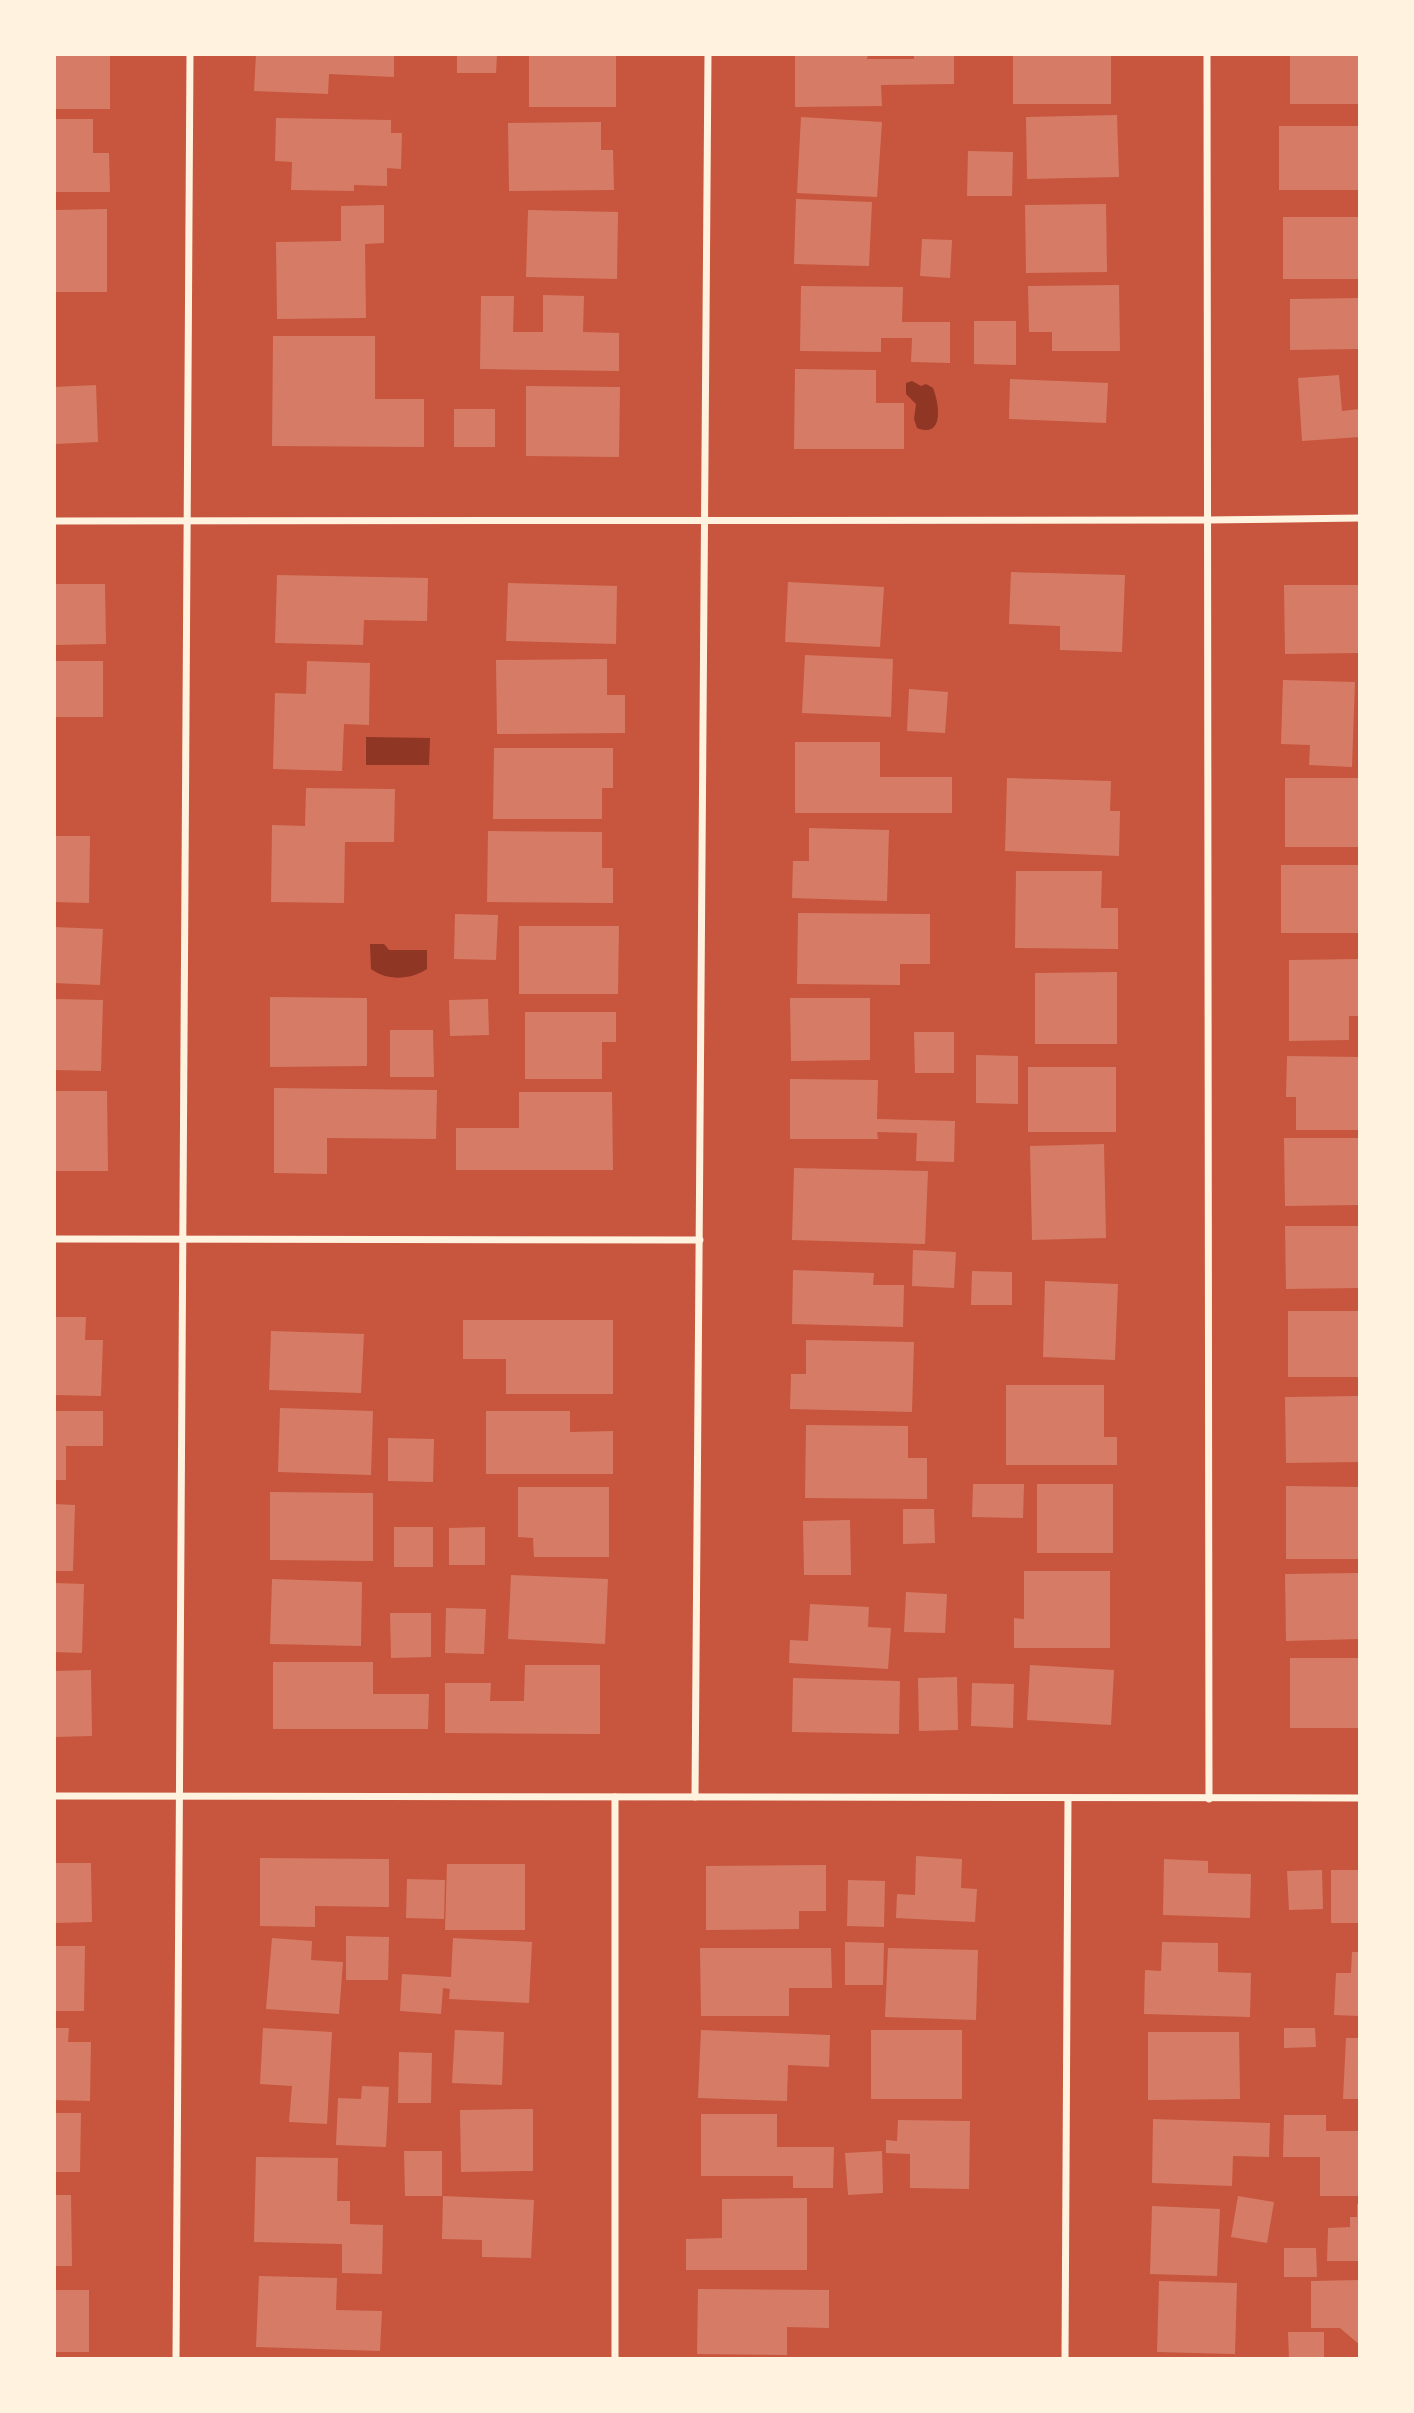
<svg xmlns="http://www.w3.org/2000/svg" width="1414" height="2413" font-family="'Zilla Slab',serif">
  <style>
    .water { fill: #8f3625 }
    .building { fill: #d67c66 }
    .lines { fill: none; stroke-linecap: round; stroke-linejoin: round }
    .minor { stroke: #fff3e0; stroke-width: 7 }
  </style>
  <rect width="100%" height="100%" fill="#c8553d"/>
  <g class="water">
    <path d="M912,381L921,386L926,384L933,388C939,403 945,439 917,428L914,419L916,404L906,394V383Z"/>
    <path d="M366,737L430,738L429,765H366Z"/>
    <path d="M370,944H384L389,950H427V969C410,980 387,981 371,969Z"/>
  </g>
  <g class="building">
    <rect x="54" y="54" width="56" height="55"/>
    <path d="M256,54H394V77L329,74L328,94L254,91Z"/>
    <path d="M457,54H497L496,73H457Z"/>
    <rect x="529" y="54" width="87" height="53"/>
    <path d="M795,54H868L867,59H914V54H954V84L881,85L882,106L795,107Z"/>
    <rect x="1013" y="54" width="98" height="50"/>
    <rect x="1290" y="54" width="70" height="50"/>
    <path d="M1117,115L1119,177L1027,179L1026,117Z"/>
    <path d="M801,117L882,122L877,197L797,193Z"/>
    <path d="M276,118L391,120V133H402L401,169L387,168V186L354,185V191L291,190L292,162L275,161Z"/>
    <path d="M54,119H93V153H109L110,192H54Z"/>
    <path d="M601,122V150H613L614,190L509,191L508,123Z"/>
    <rect x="1279" y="126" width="81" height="64"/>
    <path d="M968,151L1013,152L1012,196H967Z"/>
    <path d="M796,199L872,202L869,266L794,264Z"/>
    <path d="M1106,204L1107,272L1026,273L1025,205Z"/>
    <path d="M384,205V243L365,244L366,318L277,319L276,242L341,241V206Z"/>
    <path d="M107,209V292H54V210Z"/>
    <path d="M528,210L618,212L617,279L526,277Z"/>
    <rect x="1283" y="217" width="77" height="62"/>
    <path d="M922,239L952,240L950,278L920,276Z"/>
    <path d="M1119,285L1120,351H1052V332H1029L1028,286Z"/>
    <path d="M801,286L903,287L902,322H950V363L911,362L912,338H881V352L800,351Z"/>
    <path d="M543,295L584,296L583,332L619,333V371L480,369L481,296H514L513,332H543Z"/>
    <path d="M1360,298V349L1290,350V299Z"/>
    <path d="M974,321H1016V365L974,364Z"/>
    <path d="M273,336H375V399H424V447L272,446Z"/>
    <path d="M795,369L876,370V403H904V449H794Z"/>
    <path d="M1339,375L1342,411L1360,409V437L1302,441L1298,378Z"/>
    <path d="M1010,379L1108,383L1106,423L1009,419Z"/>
    <path d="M96,385L98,442L54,444V387Z"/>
    <path d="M526,386L620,387L619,457L526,456Z"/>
    <rect x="454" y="409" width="41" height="38"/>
    <path d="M1011,572L1125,575L1122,652L1060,650V626L1009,624Z"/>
    <path d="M277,575L428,578L427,621L364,620L363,645L275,643Z"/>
    <path d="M788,582L884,587L880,647L785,642Z"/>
    <path d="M508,583L617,586L616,644L506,641Z"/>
    <path d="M54,584H105L106,644L54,645Z"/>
    <path d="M1284,585H1360V653L1285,654Z"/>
    <path d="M805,655L893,659L891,717L802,713Z"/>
    <path d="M607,659V695H625V733L497,734L496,660Z"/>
    <rect x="54" y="661" width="49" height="56"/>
    <path d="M307,661L370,663L369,725L344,724L342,771L273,769L275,693L306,694Z"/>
    <path d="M1283,680L1355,682L1352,767L1309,765L1310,745L1281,744Z"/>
    <path d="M909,689L948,692L945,733L907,731Z"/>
    <path d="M795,742H880V777H952V813H795Z"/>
    <path d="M494,748H613V788H602V819H493Z"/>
    <path d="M1007,778L1111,781L1110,811H1120L1119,856L1005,851Z"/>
    <rect x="1285" y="778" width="75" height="69"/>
    <path d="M306,788L395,789L394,842H345L344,903L271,902L272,825L305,826Z"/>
    <path d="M809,828L889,830L887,901L792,898L793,861H809Z"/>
    <path d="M488,831L602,832V868H613V903L487,902Z"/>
    <path d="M54,836H90L89,903L54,902Z"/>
    <rect x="1281" y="865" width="79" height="68"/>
    <path d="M1016,871H1102L1101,908H1118V949L1015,948Z"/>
    <path d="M798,913L930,914V964H900V985L797,984Z"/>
    <path d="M455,914L498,915L496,960L454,959Z"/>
    <path d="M519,926H619L618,994H519Z"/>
    <path d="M54,927L103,929L100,985L54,983Z"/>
    <path d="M1360,959V1016H1349V1040L1289,1041V960Z"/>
    <path d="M1117,972V1044H1035V973Z"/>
    <path d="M270,997L367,998V1066L270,1067Z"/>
    <path d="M790,998H870V1060L791,1061Z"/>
    <path d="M54,999L103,1000L101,1071L54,1070Z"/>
    <path d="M488,999L489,1035L450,1036L449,1000Z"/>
    <path d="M525,1012H616V1042H602V1079H525Z"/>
    <path d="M390,1030H433L434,1077H390Z"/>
    <path d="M914,1032H954V1073H915Z"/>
    <path d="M976,1055L1018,1056V1104L976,1103Z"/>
    <path d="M1287,1056L1360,1057V1130H1296V1097H1286Z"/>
    <rect x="1028" y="1067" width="88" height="65"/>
    <path d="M790,1079L878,1080L877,1119L955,1121L954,1162L916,1161L917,1133L877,1132L878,1139H790Z"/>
    <path d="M274,1088L437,1090L436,1139L327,1138V1174L274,1173Z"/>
    <path d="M54,1091H107L108,1171H54Z"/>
    <path d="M519,1092H612L613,1170H456V1128H519Z"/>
    <path d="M1284,1138H1360V1205L1285,1206Z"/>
    <path d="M1104,1144L1106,1238L1032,1240L1030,1146Z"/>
    <path d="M794,1168L928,1171L925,1244L792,1240Z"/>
    <path d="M1285,1226H1360V1288L1286,1289Z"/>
    <path d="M913,1250L956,1252L954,1288L912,1286Z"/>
    <path d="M793,1270L874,1273L873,1285H904L903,1327L792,1324Z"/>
    <path d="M972,1271L1012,1272V1305H971Z"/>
    <path d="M1045,1281L1118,1284L1115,1360L1043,1357Z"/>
    <rect x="1288" y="1311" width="72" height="66"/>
    <path d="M54,1317H86L85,1340H103L101,1396L54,1395Z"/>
    <path d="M463,1320H613V1394H506V1359H463Z"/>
    <path d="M271,1331L364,1334L361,1393L269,1390Z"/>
    <path d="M806,1340L914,1342L912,1412L790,1409L791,1374H806Z"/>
    <path d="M1006,1385H1104V1437H1117V1465H1006Z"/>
    <path d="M1360,1396V1462L1286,1463L1285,1397Z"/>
    <path d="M280,1408L373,1411L371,1475L278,1472Z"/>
    <path d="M54,1411H103V1446H66V1480H54Z"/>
    <path d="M486,1411H570V1432L613,1431V1474H486Z"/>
    <path d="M806,1425L908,1426V1458H927V1499L805,1498Z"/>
    <path d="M388,1438L434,1439L433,1482L388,1481Z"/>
    <path d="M973,1484H1024L1023,1518L972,1517Z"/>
    <rect x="1037" y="1484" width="76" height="69"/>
    <path d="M1286,1486L1360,1487V1559H1286Z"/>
    <path d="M518,1487H609V1557H534L533,1538L518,1537Z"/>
    <path d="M270,1492L373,1493V1561L270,1560Z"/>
    <path d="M54,1504L75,1505L73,1571H54Z"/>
    <path d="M903,1509H934L935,1543L903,1544Z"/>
    <path d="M850,1520L851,1575H804L803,1521Z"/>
    <rect x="394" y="1527" width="39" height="40"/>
    <path d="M485,1527V1565H449V1528Z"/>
    <path d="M1024,1571H1110V1648H1014V1618L1024,1619Z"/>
    <path d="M1360,1573V1639L1286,1641L1285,1574Z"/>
    <path d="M511,1575L608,1579L605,1644L508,1639Z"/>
    <path d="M272,1579L362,1582L361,1646L270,1644Z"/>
    <path d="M54,1583L84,1584L82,1653L54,1652Z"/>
    <path d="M906,1592L947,1594L945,1633L904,1632Z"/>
    <path d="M810,1604L869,1607L868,1627L891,1628L888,1669L789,1663L790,1640L808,1641Z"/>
    <path d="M446,1608L486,1609L484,1654L445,1653Z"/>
    <path d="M390,1613H431V1657L391,1658Z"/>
    <rect x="1290" y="1658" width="70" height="70"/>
    <path d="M273,1662H373V1694H429L428,1729H273Z"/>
    <path d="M525,1665H600V1734L445,1733V1683H491L490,1701H524Z"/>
    <path d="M1030,1665L1114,1670L1111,1725L1027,1720Z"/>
    <path d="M91,1670L92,1736L54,1737V1671Z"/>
    <path d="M957,1677L958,1730L919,1731L918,1678Z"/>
    <path d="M793,1678L900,1681L899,1734L792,1732Z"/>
    <path d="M972,1683L1014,1684L1013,1728L971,1726Z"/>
    <path d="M916,1856L962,1859L961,1888L977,1889L975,1922L896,1918L897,1894L915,1895Z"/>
    <path d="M260,1858L389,1859V1907L315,1906V1927L260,1926Z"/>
    <path d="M1164,1859L1208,1861V1873L1251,1874L1250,1918L1163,1915Z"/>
    <path d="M54,1863H91L92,1922L54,1923Z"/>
    <path d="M447,1864H525V1930H445Z"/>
    <path d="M826,1865V1911H799V1929L706,1930V1866Z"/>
    <path d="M1322,1870L1323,1909L1289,1910L1287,1871Z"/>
    <rect x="1331" y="1870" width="29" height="53"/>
    <path d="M407,1879L445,1880L444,1919L406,1918Z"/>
    <path d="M848,1880L885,1881L884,1927L847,1926Z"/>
    <path d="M346,1936L389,1937L388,1980H346Z"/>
    <path d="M272,1938L312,1941L311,1960L343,1962L339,2014L266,2009Z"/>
    <path d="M453,1938L532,1942L529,2003L449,1999L450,1989L443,1988L441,2014L400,2011L402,1974L451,1977Z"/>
    <path d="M845,1942L884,1943L883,1985H845Z"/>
    <path d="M1162,1942L1218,1943V1972L1251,1973L1250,2017L1144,2014L1145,1970L1161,1971Z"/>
    <path d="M54,1946H85L84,2011H54Z"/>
    <path d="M700,1948H831L832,1988H789V2016H701Z"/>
    <path d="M888,1948L978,1950L976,2020L885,2017Z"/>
    <path d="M1352,1952H1360V2016L1334,2015L1336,1973H1351Z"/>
    <path d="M54,2028H69L68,2042H91L90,2101L54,2100Z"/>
    <path d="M263,2028L332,2032L327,2124L289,2122L292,2086L260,2084Z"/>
    <path d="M1284,2028H1315L1316,2047L1284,2048Z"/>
    <path d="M455,2030L504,2032L502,2085L452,2083Z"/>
    <path d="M701,2030L830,2035L829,2067L788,2065L787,2101L698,2098Z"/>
    <rect x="871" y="2030" width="91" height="69"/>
    <path d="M1148,2032H1239L1240,2099L1148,2100Z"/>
    <path d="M1346,2038H1360V2099H1343Z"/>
    <path d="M399,2052L432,2053L431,2103H398Z"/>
    <path d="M362,2086L389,2087L386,2147L336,2145L338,2098L361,2099Z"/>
    <path d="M533,2109V2171L461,2172L460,2110Z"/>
    <path d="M54,2113H81L80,2172H54Z"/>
    <path d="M701,2114H777V2147H834L833,2188H793V2176H701Z"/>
    <path d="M1284,2115H1326V2131H1360V2196H1320V2157H1283Z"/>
    <path d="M1153,2119L1270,2123L1269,2157L1233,2156L1232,2186L1152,2183Z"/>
    <path d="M898,2120L970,2121L969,2189L910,2188V2154L886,2153V2140L897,2141Z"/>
    <path d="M404,2151H442V2196H405Z"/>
    <path d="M882,2151L883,2193L848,2195L845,2153Z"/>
    <path d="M256,2157L338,2158L337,2201H350V2224L383,2225L382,2274L342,2273V2244L254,2242Z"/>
    <path d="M54,2195H71L72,2266H54Z"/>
    <path d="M443,2196L534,2200L531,2258L482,2257V2240L442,2239Z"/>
    <path d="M1238,2196L1274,2202L1267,2243L1231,2237Z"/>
    <path d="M807,2198V2270H686V2239L722,2238V2199Z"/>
    <path d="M1357,2204H1360V2261H1327L1328,2228L1350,2227V2217H1357Z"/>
    <path d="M1152,2206L1220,2209L1217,2276L1150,2274Z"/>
    <path d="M1284,2248H1316L1317,2277H1284Z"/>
    <path d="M259,2276L337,2278L336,2310L382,2311L380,2351L256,2347Z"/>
    <path d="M1360,2280V2345L1340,2328H1311V2281Z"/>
    <path d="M1159,2281L1237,2283L1235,2354L1157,2352Z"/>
    <path d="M698,2289L829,2290V2328L787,2327V2355L697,2354Z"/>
    <rect x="54" y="2290" width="35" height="62"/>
    <path d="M1288,2332H1324V2359H1289Z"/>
  </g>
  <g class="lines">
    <g class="minor">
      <path d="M1207,54L1209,1799"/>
      <path d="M54,521L1207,520L1360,518"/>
      <path d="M54,1239L700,1240"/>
      <path d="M54,1796L1360,1798"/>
      <path d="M695,1797L708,54"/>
      <path d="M176,2359L190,54"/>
      <path d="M615,2359V1797"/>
      <path d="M1065,2359L1068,1798"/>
    </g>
  </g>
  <rect width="1414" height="2413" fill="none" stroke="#fff3e0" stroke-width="112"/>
</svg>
